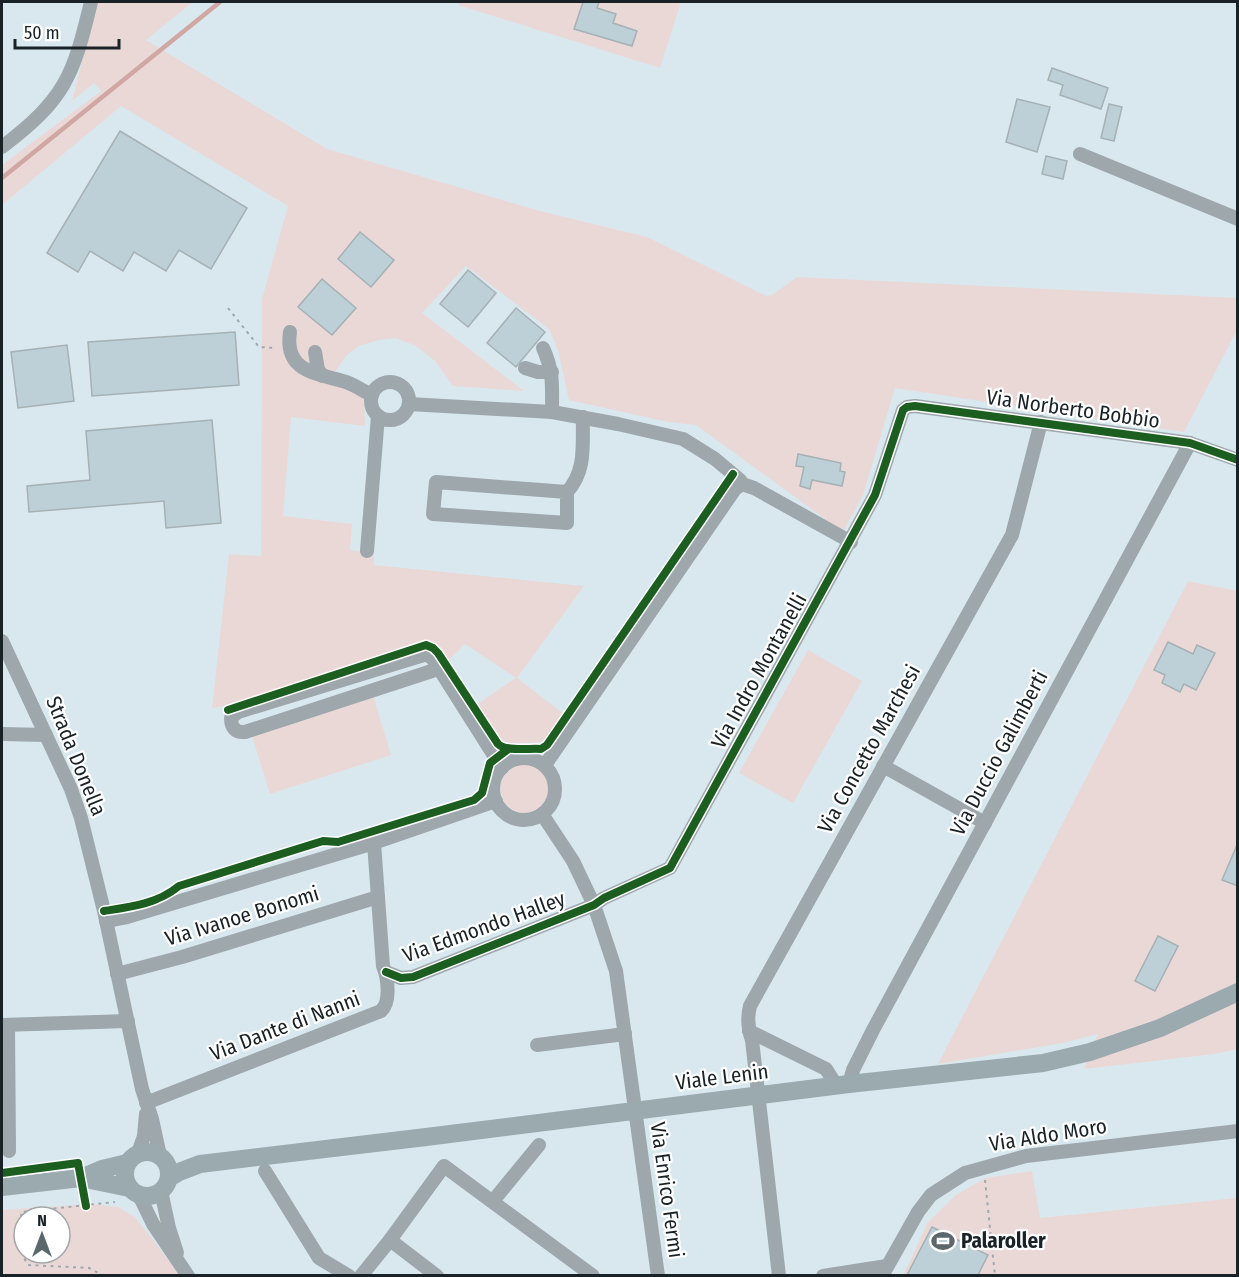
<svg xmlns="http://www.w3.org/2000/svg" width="1239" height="1277" font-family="'Fira Sans Condensed',sans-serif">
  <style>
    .green { fill: #ead8d7; fill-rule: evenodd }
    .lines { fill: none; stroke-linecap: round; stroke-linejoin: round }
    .stream { stroke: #d0a7a3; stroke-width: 4.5 }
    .building { fill: #bdd0d8; stroke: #a5b1b5; stroke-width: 1.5 }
    .path { stroke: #9ea9ad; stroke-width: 2; stroke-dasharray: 3 4.5; stroke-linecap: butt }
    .minor { stroke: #9da7ac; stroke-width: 14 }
    .major { stroke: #9baaaf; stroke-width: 18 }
    .cycleway-casing { stroke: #fff; stroke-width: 11 }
    .cycleway { stroke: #1b5e20; stroke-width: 8 }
    .labels { text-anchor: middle; stroke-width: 4.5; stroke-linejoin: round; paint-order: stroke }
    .street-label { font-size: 21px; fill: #192226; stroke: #fff }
    .poi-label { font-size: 21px; font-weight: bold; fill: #192226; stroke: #fff; text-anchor: start }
  </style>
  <rect width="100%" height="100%" fill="#d9e8ee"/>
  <g class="green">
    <path d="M97,2H193L146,40L327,149L540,211L647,237L766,296L772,295L797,277L1237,298V330L1184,432L895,388L863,495L843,532L696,425L668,422L569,400L558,350L549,329L466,266L422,313L524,391L453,386L435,361L416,346L396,338L379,340L359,346L347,355L334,373L366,385L364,401L365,426L291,417L283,516L352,524L350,550L374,553V565L584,586L517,678L564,714L542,742L504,744L476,705L516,678L465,644L446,663L430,647L418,645L224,706L212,708L229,554L261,556L262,299L288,206L121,106L2,205V165L101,91L94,83L72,101Z"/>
    <path d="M459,2H681L660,68L458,5Z"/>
    <path d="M1188,581L1237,591V1049L1214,1054L1084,1069L1098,1034L1063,1043L938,1064Z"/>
    <path d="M808,650L862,681L793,803L739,773Z"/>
    <path d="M373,695L391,755L270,794L251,733Z"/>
    <circle cx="526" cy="788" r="26"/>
    <path d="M1032,1171L1040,1218L1237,1198V1275L903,1276L928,1222L956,1195L985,1178Z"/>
    <path d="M91,1204L118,1207L135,1217L180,1275L2,1276V1210ZM24,1217H60V1253H24Z"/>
  </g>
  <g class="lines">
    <path class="stream" d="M2,178L220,2"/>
  </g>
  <g class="building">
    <path d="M583,2H599L597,8L616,14L613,23L637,31L632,46L574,29Z"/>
    <path d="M1052,68L1108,88L1101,109L1060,95L1063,85L1048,80Z"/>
    <path d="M1017,99L1050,107L1037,152L1006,142Z"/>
    <path d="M1109,104L1122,107L1114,141L1101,138Z"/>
    <path d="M120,131L247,208L211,269L179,250L166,271L134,252L123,271L90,251L78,272L47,253Z"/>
    <path d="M1046,156L1067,161L1063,179L1042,174Z"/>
    <path d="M360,232L394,260L371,287L338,259Z"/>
    <path d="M468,270L496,293L468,327L440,304Z"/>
    <path d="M322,279L356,308L332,335L298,307Z"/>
    <path d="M516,308L545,332L516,367L487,343Z"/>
    <path d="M235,332L239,385L92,396L88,342Z"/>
    <path d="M67,345L74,401L18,408L11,352Z"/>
    <path d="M212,420L221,523L166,528L164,501L29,512L27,486L90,480L86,431Z"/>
    <path d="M798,454L841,463L840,471L845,472L842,486L812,480L810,489L800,486L804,467L796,466Z"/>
    <path d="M1168,642L1193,654L1197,645L1215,653L1196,690L1184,684L1180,692L1162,683L1165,675L1154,670Z"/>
    <path d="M1237,845H1238V886L1222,880Z"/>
    <path d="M1158,936L1178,946L1155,991L1135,981Z"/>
    <path d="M932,1227L988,1255L978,1275H907Z"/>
  </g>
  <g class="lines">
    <g class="path">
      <path d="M228,308L259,347L275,348"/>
      <path d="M985,1180L995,1276"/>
      <path d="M104,1276L89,1268L28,1265L24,1258L21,1212L115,1202"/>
    </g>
    <g class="minor">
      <path d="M2,147C65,99 73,77 91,2"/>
      <path d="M1080,154L1238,219"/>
      <path d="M290,332C284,372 316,373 346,382C355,385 363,391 372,395"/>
      <path d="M543,348C554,372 552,387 552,412"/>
      <path d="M315,352L318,370L323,376"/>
      <path d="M525,368L538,372H552"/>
      <circle cx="390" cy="401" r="19"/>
      <path d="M409,404L552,412L618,424L683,439L715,459L740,480L742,484L754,488L851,542"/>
      <path d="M567,492L436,482L433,514L567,523V492C587,470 582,444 583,417"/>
      <path d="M367,551L378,416"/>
      <path d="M2,641L71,789L81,818L104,911L142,1089L152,1119L160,1156"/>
      <path d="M438,669L245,732C235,733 231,727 231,718L238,712L427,654L433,659L502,768"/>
      <path d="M2,734L46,735"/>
      <circle cx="524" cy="789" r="31"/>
      <path d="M545,765L735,489L742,484"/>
      <path d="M883,766L985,823"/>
      <path d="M542,814L573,861L594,905L616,971L658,1276"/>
      <path d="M106,921L127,917L374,843L496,801"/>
      <path d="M386,972L401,978L413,977L594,905L604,898L670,868L875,495L903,410L907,407L915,406L1190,443L1238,460"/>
      <path d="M117,974L182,957L378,897"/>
      <path d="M2,1025L128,1021"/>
      <path d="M8,1025L9,1151"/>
      <path d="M749,1031L826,1069L836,1085"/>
      <path d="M537,1045L625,1034"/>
      <path d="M849,1084L853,1070L873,1030L1190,443"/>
      <path d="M146,1103L381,1011C391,1002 388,978 383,966L374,843"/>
      <path d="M138,1153L144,1136L146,1114"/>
      <path d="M265,1171L319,1258L349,1276"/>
      <path d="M161,1191L169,1228L177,1253"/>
      <path d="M139,1195L153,1224L188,1276"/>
      <path d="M493,1201L539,1145"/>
      <path d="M390,1240L437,1276"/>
      <path d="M361,1276L390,1240L444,1166L593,1276"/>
      <path d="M779,1276L752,1040C748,1029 747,1018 750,1006L1012,535L1041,422"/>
      <path d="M823,1276L887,1266"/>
      <path d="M882,1276L918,1212L931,1195L965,1173L1026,1156L1238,1131"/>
    </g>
    <g class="major">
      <circle cx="147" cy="1174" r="22"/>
      <path d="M81,1178L129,1188"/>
      <path d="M169,1178L179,1172L200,1164L426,1137L849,1084L1043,1063L1090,1052L1160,1028L1238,992"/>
      <path d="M2,1187L81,1178L102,1169L127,1163"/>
    </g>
    <g class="cycleway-casing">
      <g id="cycleway">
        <path d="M228,710L426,645L433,648L438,653L498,744C506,752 529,748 541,749L547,745L733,474"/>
        <path d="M104,911C131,907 157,904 179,886L323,841L338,842L474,800L482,793L490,763L507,750"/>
        <path d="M386,972L401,978L413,977L594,905L604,898L670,868L875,495L903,410L907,407L915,406L1190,443L1238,460"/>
        <path d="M2,1173L78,1163L86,1206"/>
      </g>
    </g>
    <use href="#cycleway" class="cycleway"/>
  </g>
  <defs>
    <g id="stadium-bare" transform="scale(1.8)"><path d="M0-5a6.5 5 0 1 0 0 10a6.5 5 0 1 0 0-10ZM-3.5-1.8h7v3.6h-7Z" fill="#5c676c" stroke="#fff" stroke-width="2.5" paint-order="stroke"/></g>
  </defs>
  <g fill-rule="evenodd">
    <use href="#stadium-bare" x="943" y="1241"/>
  </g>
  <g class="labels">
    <g class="street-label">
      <text transform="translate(1073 409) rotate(8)" y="7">Via Norberto Bobbio</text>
      <text transform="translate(759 671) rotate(-61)" y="7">Via Indro Montanelli</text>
      <text transform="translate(869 749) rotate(-61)" y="7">Via Concetto Marchesi</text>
      <text transform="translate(999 753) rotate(-62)" y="7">Via Duccio Galimberti</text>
      <text transform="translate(76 756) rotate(68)" y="7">Strada Donella</text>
      <text transform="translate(242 916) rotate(-17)" y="7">Via Ivanoe Bonomi</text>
      <text transform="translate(484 927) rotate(-20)" y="7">Via Edmondo Halley</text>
      <text transform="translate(285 1026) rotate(-21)" y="7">Via Dante di Nanni</text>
      <text transform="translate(722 1077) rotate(-7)" y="7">Viale Lenin</text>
      <text transform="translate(1048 1135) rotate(-9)" y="7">Via Aldo Moro</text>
      <text transform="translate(667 1190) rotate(82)" y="7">Via Enrico Fermi</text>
    </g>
    <g class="poi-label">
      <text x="961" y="1248">Palaroller</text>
    </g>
  </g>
  <rect width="1239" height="1277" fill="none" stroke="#192226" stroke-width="6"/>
  <g transform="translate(42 1235)"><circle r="28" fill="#ffffff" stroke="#a3a7a8" stroke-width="1.5"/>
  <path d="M0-4.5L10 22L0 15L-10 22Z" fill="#5c676c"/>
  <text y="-9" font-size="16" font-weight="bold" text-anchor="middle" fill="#192226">N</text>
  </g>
  <path d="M15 39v9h104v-9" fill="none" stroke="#192226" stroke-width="3"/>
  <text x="24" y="39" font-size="18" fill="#192226" stroke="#ffffff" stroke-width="4.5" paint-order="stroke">50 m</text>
</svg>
